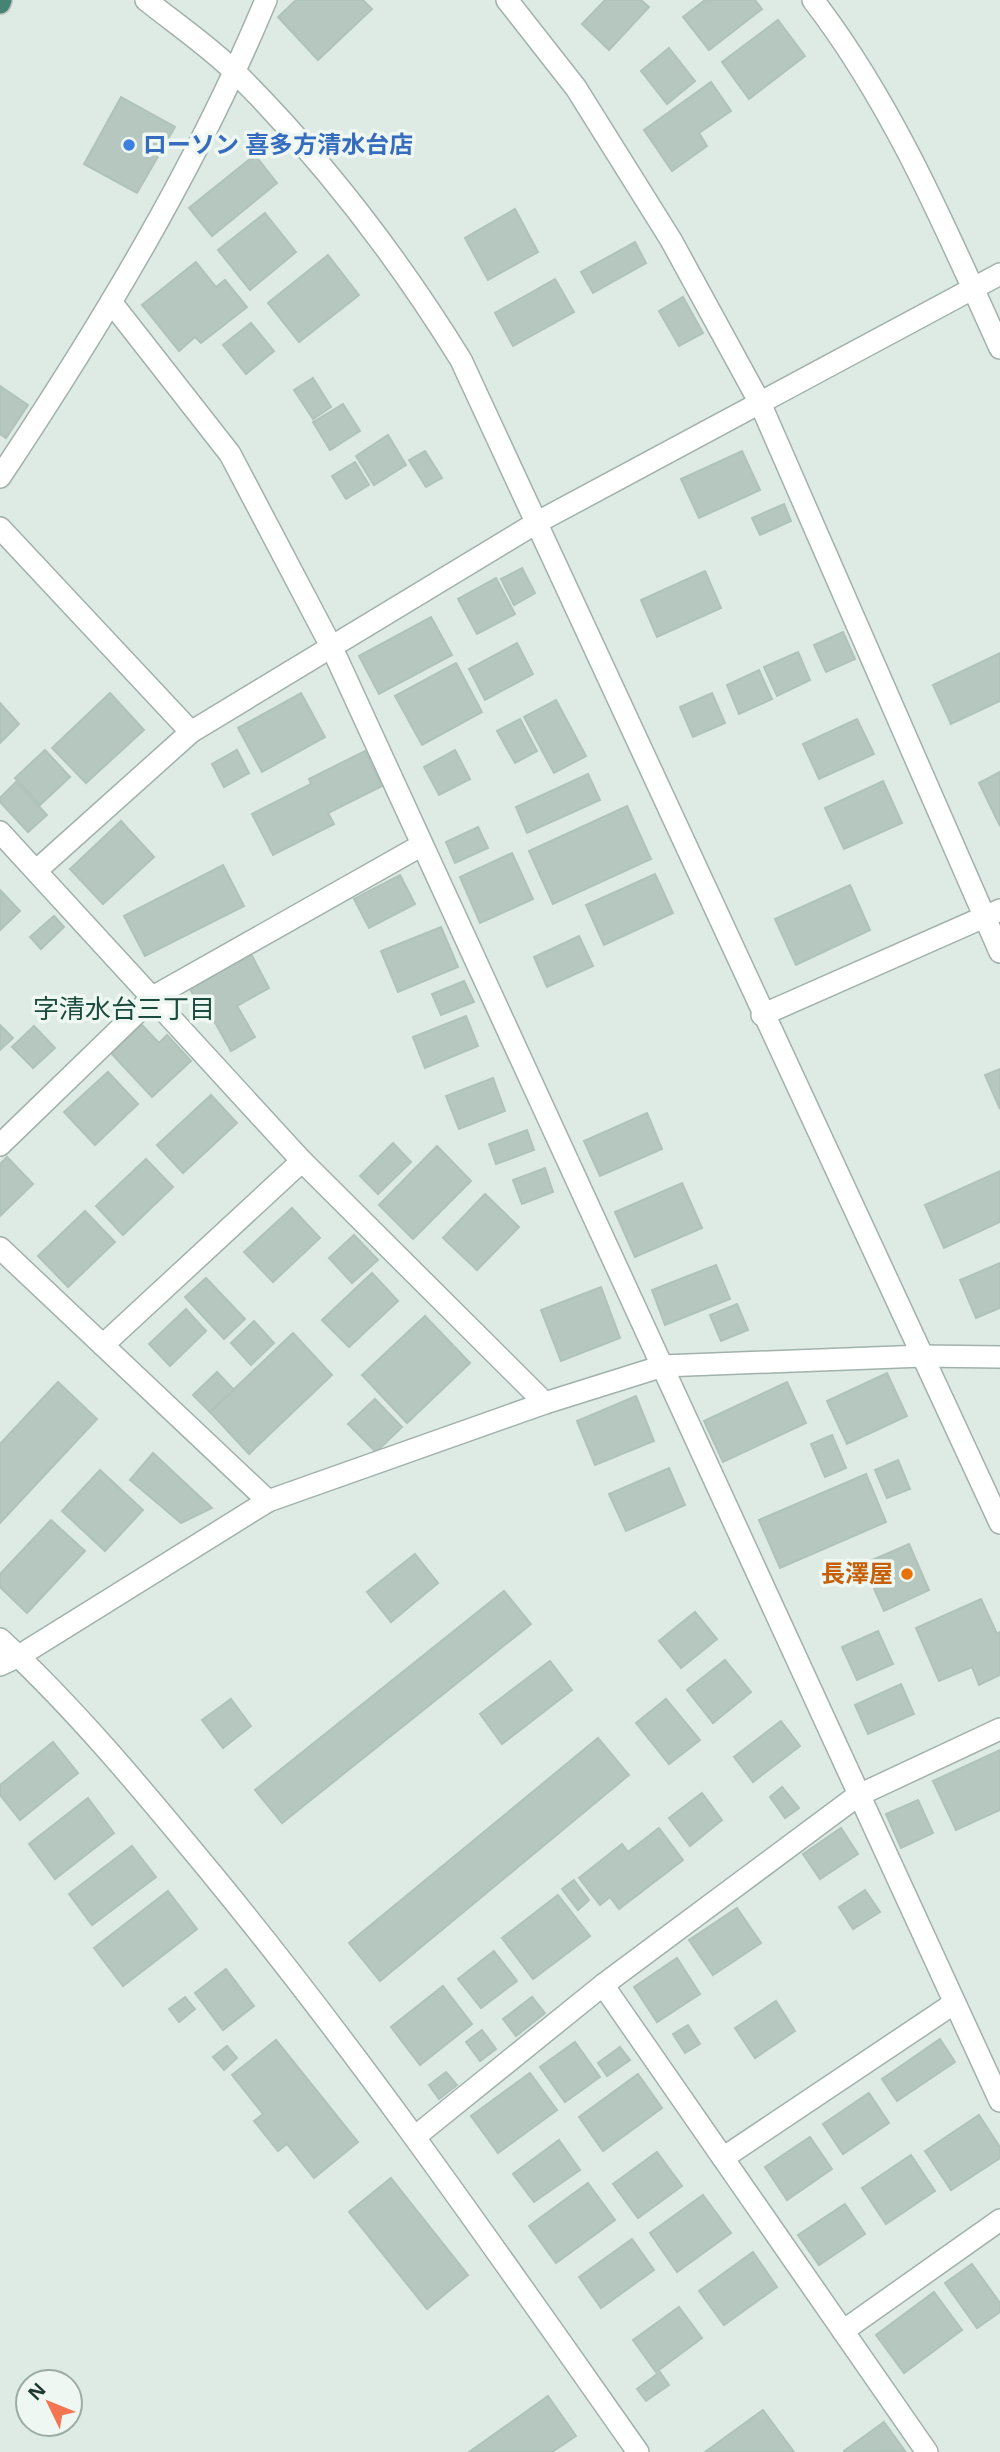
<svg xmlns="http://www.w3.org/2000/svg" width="1000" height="2452" font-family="'Noto Sans','Noto Sans JP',sans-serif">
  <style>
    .building { fill: #b6c7c0; stroke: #b0c3bb; stroke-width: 2 }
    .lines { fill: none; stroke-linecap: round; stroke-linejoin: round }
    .minor-casing { stroke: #a1b1ab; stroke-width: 24 }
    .tertiary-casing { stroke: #a1b1ab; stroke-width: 24 }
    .trunk-casing { stroke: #bcc4c2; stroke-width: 24 }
    .minor { stroke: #fff; stroke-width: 21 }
    .tertiary { stroke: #fff; stroke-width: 21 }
    .trunk { stroke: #468373; stroke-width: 21 }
    .shop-dot { fill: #3f7fe0; stroke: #eef7f2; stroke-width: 2.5 }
    .food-dot { fill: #e8710a; stroke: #eef7f2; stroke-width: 2.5 }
    .labels { text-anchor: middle; stroke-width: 7; stroke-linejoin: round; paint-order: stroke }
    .shop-label { font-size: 24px; font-weight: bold; fill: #366cbe; stroke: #eef7f2; text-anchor: start }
    .food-label { font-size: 24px; font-weight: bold; fill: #c56008; stroke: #eef7f2; text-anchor: end }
    .neighbourhood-label { font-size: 26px; fill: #1b4b3e; stroke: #eef7f2 }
  </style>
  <rect width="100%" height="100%" fill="#deeae4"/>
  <g class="building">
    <path d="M296,0H363L372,9L318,60L278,17Z"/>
    <path d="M605,0H641L649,7L609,50L582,24Z"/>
    <path d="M705,0H755L762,9L709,50L683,17Z"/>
    <path d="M778,20L805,56L749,99L722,62Z"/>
    <path d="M669,48L695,81L667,104L641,71Z"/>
    <path d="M711,82L731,111L699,133L707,146L672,171L644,130Z"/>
    <path d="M121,97L175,127L137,193L84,164Z"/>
    <path d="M255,155L277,183L212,236L189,208Z"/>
    <path d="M515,209L538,252L488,280L465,238Z"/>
    <path d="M265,213L296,252L250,290L218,250Z"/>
    <path d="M635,242L646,263L593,293L581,272Z"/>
    <path d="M328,255L359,295L299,342L268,303Z"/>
    <path d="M196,262L216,287L225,280L247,307L201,343L195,337L179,351L142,305Z"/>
    <path d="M555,279L574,312L513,346L495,313Z"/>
    <path d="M683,297L703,333L679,346L659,311Z"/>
    <path d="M251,323L274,351L246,374L223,345Z"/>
    <path d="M313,378L331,407L313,419L294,390Z"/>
    <path d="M0,386L28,405L6,438L0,434Z"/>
    <path d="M343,404L360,431L330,450L313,422Z"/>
    <path d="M388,435L406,465L374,485L356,456Z"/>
    <path d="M425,451L442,478L426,487L409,460Z"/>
    <path d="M742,451L760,490L699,518L681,479Z"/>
    <path d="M355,462L369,485L346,499L332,476Z"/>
    <path d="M784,504L791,521L760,535L752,518Z"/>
    <path d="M522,568L535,593L514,605L501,579Z"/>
    <path d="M705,571L721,608L657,637L641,600Z"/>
    <path d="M496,578L515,614L477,634L458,599Z"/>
    <path d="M431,617L452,655L379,694L359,656Z"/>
    <path d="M843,632L855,659L826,672L814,645Z"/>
    <path d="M517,643L533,674L485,700L469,669Z"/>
    <path d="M798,652L810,680L777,696L764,667Z"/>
    <path d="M1000,653V701L951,724L933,685Z"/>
    <path d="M456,663L482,712L422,745L395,696Z"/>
    <path d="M759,670L772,699L739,714L727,685Z"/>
    <path d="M110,693L144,730L86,783L52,748Z"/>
    <path d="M301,693L325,737L262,772L238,728Z"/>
    <path d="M712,693L725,723L693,737L680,707Z"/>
    <path d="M556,700L586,756L554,773L524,717Z"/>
    <path d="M0,703L19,724L0,743Z"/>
    <path d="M520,719L537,751L515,763L497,731Z"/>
    <path d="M857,719L874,754L819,779L803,744Z"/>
    <path d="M45,750L70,777L40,805L15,778Z"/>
    <path d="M237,750L249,773L224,787L212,764Z"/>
    <path d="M455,750L470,779L439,795L424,767Z"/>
    <path d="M365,751L382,786L328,813L334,824L273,855L252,814L311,784L309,779Z"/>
    <path d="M1000,772V826L979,783Z"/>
    <path d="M588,774L600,800L527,833L516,807Z"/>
    <path d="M883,781L902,823L844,849L825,808Z"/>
    <path d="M16,782L47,815L28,832L0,802V798Z"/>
    <path d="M627,806L651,859L553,904L529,851Z"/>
    <path d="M121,821L154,857L103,904L70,869Z"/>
    <path d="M478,827L488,848L455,863L446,842Z"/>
    <path d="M512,853L533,899L480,923L460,877Z"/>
    <path d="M223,865L244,906L145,956L124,916Z"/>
    <path d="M655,874L673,913L604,945L586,905Z"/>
    <path d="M400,875L415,904L369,928L354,899Z"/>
    <path d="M850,885L870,930L796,965L775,919Z"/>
    <path d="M0,890L20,911L0,930Z"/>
    <path d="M54,916L64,927L41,949L30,937Z"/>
    <path d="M441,927L458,967L398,992L381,951Z"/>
    <path d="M579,936L593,966L547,987L534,957Z"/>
    <path d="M251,954L269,988L237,1006L255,1037L231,1051L213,1019L209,1022L190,989Z"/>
    <path d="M464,981L474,1002L441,1015L432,994Z"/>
    <path d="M466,1016L478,1046L425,1068L413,1037Z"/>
    <path d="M0,1025L13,1038L0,1050Z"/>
    <path d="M142,1025L159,1043L167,1035L191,1061L152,1097L111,1053Z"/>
    <path d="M34,1026L55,1048L33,1068L12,1047Z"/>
    <path d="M1000,1069V1109L985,1075Z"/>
    <path d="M108,1072L138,1104L95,1145L64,1112Z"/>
    <path d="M493,1078L505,1111L459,1129L446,1096Z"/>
    <path d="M211,1095L237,1123L183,1173L157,1145Z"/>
    <path d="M647,1113L662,1149L600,1176L584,1141Z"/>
    <path d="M527,1130L534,1150L496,1164L489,1144Z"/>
    <path d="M393,1143L411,1162L378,1194L360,1176Z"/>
    <path d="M437,1146L471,1181L413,1239L379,1205Z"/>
    <path d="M7,1157L33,1184L0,1216V1164Z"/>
    <path d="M146,1159L173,1187L123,1235L96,1206Z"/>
    <path d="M545,1168L553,1192L522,1204L513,1180Z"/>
    <path d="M1000,1171V1222L944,1248L925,1205Z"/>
    <path d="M682,1183L702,1228L635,1257L615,1212Z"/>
    <path d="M485,1194L519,1227L477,1270L443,1238Z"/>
    <path d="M292,1208L320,1238L273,1282L244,1252Z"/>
    <path d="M85,1211L115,1242L68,1287L38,1256Z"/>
    <path d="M354,1235L378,1260L352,1283L329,1258Z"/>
    <path d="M1000,1263V1308L976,1318L960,1280Z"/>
    <path d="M716,1265L730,1299L665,1325L652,1290Z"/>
    <path d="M372,1273L398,1301L349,1347L322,1320Z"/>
    <path d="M206,1278L245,1319L224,1339L185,1297Z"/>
    <path d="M601,1287L620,1338L561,1361L541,1310Z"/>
    <path d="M737,1304L748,1330L721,1341L710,1315Z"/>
    <path d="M186,1309L206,1331L170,1366L149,1344Z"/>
    <path d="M425,1316L470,1363L407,1423L362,1375Z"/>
    <path d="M254,1321L274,1343L251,1365L231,1343Z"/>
    <path d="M293,1333L332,1375L249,1454L210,1412Z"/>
    <path d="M217,1372L234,1390L210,1412L193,1395Z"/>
    <path d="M887,1373L907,1416L847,1444L827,1401Z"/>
    <path d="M58,1382L97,1419L0,1523V1444Z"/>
    <path d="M787,1382L806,1423L723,1462L704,1421Z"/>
    <path d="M636,1396L654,1441L595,1465L577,1421Z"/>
    <path d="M375,1399L402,1427L376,1452L348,1424Z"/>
    <path d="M832,1435L846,1468L825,1477L811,1444Z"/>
    <path d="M153,1453L212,1508L181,1523L130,1480Z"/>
    <path d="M898,1460L910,1489L887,1498L875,1470Z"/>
    <path d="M669,1468L685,1505L626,1531L609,1494Z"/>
    <path d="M100,1470L143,1510L105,1551L62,1511Z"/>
    <path d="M866,1474L886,1522L780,1568L759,1520Z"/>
    <path d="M51,1520L85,1551L27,1613L0,1587V1574Z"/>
    <path d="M909,1544L929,1590L884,1611L863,1564Z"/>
    <path d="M415,1554L438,1583L391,1622L367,1592Z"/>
    <path d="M504,1591L531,1624L282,1823L255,1790Z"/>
    <path d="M981,1599L997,1634L1000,1632V1675L979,1685L972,1667L939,1681L916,1628Z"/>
    <path d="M695,1612L717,1639L681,1668L659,1641Z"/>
    <path d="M878,1631L893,1664L857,1680L842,1647Z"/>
    <path d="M725,1660L751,1692L713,1723L687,1690Z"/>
    <path d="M550,1661L572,1690L502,1744L480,1714Z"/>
    <path d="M901,1684L914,1714L868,1734L855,1705Z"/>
    <path d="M231,1699L251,1726L223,1748L202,1720Z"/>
    <path d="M666,1699L700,1740L669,1764L636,1723Z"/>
    <path d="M781,1721L800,1746L753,1782L734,1757Z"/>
    <path d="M598,1738L629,1775L380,1981L349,1943Z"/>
    <path d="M53,1742L78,1773L20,1820L0,1795V1785Z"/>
    <path d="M1000,1750V1810L956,1830L933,1781Z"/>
    <path d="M782,1787L799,1808L785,1818L770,1797Z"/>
    <path d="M702,1793L722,1820L690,1846L669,1818Z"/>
    <path d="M88,1798L114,1833L55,1879L29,1844Z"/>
    <path d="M918,1800L933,1833L901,1848L886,1814Z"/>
    <path d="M659,1828L683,1860L619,1909L610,1897L600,1905L579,1878L622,1844L628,1852Z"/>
    <path d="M841,1828L858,1854L820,1879L803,1854Z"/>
    <path d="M132,1846L156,1877L92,1925L69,1894Z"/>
    <path d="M574,1880L589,1900L578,1910L562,1889Z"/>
    <path d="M865,1890L880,1912L853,1929L839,1907Z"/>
    <path d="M168,1891L197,1929L123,1986L94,1948Z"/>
    <path d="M558,1895L590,1936L533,1979L502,1938Z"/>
    <path d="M737,1908L761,1943L713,1975L689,1940Z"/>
    <path d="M494,1951L517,1981L481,2008L458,1979Z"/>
    <path d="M677,1958L700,1994L657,2022L634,1987Z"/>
    <path d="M226,1969L254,2006L223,2030L195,1993Z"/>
    <path d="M443,1986L472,2024L420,2065L391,2027Z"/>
    <path d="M185,1997L195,2009L179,2022L169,2009Z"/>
    <path d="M532,1997L545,2013L516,2036L503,2019Z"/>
    <path d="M776,2001L795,2031L755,2058L735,2028Z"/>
    <path d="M688,2025L700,2044L685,2053L673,2034Z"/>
    <path d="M482,2030L496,2049L480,2061L466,2042Z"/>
    <path d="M940,2039L955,2062L897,2101L882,2079Z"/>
    <path d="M276,2040L358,2142L314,2178L287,2144L278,2151L254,2121L263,2114L232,2075Z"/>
    <path d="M575,2042L600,2077L565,2102L540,2067Z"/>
    <path d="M227,2046L237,2058L224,2070L213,2057Z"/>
    <path d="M620,2047L630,2060L607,2076L598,2063Z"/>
    <path d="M446,2072L457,2085L439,2099L429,2085Z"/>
    <path d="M530,2073L557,2110L498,2153L471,2116Z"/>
    <path d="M638,2074L662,2108L603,2151L579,2117Z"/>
    <path d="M869,2093L889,2123L843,2154L823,2124Z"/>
    <path d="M979,2115L1000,2147V2158L951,2190L925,2151Z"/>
    <path d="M810,2137L832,2169L787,2200L765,2167Z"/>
    <path d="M559,2140L580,2170L534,2202L513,2174Z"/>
    <path d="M657,2152L682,2186L638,2218L613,2184Z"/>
    <path d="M911,2155L935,2191L886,2224L862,2188Z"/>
    <path d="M391,2178L468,2275L427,2309L349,2212Z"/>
    <path d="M588,2183L615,2220L556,2263L529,2226Z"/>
    <path d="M703,2195L731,2233L677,2272L650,2233Z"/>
    <path d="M845,2204L865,2234L819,2265L798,2235Z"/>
    <path d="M632,2239L654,2270L601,2308L579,2277Z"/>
    <path d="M753,2252L777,2287L724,2325L699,2291Z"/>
    <path d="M972,2264L1000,2303V2312L977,2328L945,2283Z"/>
    <path d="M934,2292L962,2330L904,2373L876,2335Z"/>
    <path d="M679,2307L702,2338L656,2372L633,2340Z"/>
    <path d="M660,2372L669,2385L646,2401L637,2389Z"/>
    <path d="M548,2396L576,2436L552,2452H469Z"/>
    <path d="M763,2410L794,2452H705Z"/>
    <path d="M884,2422L905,2451L844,2452V2451Z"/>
  </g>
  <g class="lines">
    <g class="minor-casing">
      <g id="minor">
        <path d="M507,0L576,88L671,240L760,403L1000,952"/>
        <path d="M813,0C893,104 946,229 1000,348"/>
        <path d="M111,302L230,454L332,648L1000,2101"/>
        <path d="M0,477C101,325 196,168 266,0"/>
        <path d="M0,528L191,732L536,523L1000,274"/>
        <path d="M0,832L302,1161L545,1403L663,1366L923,1356L1000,1357"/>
        <path d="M37,870L191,732"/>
        <path d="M762,1015L1000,910"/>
        <path d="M0,1145L153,997L422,845"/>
        <path d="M0,1248L268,1501"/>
        <path d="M103,1345L302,1161"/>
        <path d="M0,1665L19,1656"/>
        <path d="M603,1985L927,2452"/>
        <path d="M416,2136L603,1985L857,1796L1000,1729"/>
        <path d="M723,2158L953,2004"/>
        <path d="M843,2331L1000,2220"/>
      </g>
    </g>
    <g class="tertiary-casing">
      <g id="tertiary">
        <path d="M146,0C176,24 210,47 237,74C322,159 398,258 461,360L1000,1523"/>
        <path d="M0,1639C77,1710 145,1793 212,1874C364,2059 500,2256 638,2452"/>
        <path d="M19,1656L268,1501L545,1403"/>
      </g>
    </g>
    <g class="trunk-casing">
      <path id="trunk" d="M0,3L1,0"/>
    </g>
    <use href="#minor" class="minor"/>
    <use href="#tertiary" class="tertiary"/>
    <use href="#trunk" class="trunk"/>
  </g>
  <circle class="shop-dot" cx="129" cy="145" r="7"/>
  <circle class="food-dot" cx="907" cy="1574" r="7"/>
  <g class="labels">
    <g class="shop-label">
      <text x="143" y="153">ローソン 喜多方清水台店</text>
    </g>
    <g class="food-label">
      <text x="893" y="1582">長澤屋</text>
    </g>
    <g class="neighbourhood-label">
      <text x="124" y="1018">字清水台三丁目</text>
    </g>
  </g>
  <g transform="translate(49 2403) rotate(313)"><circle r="33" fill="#eef7f2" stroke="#9baba5" stroke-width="2"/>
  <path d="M0-5L12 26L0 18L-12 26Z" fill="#f37552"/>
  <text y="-10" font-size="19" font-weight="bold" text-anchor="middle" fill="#1f3932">N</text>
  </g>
</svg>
